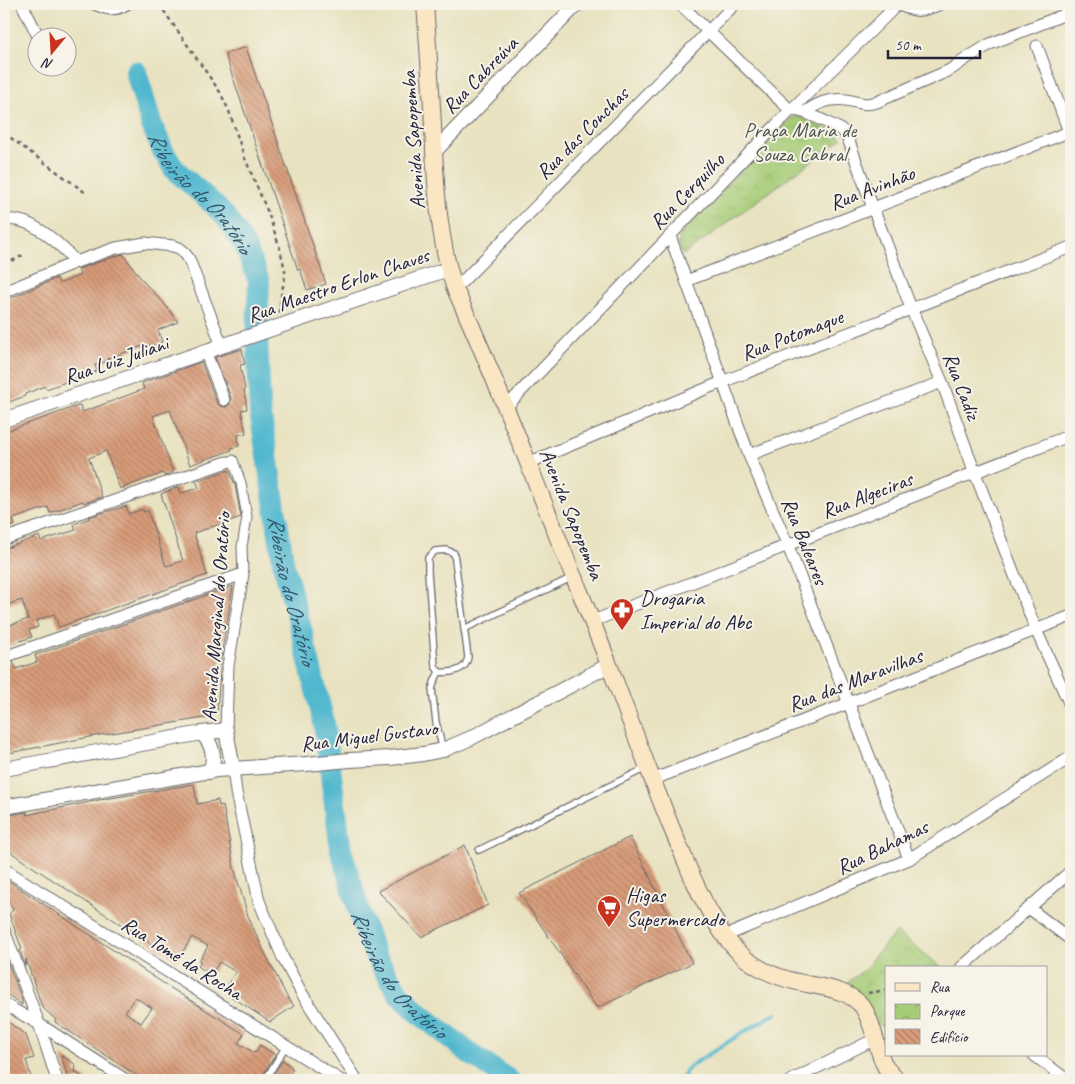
<svg xmlns="http://www.w3.org/2000/svg" width="1075" height="1084" font-family="Caveat,sans-serif">
  <style>
    .park { fill: url(#park-crowns); stroke: #647759 }
    .lines { fill: none; stroke-linecap: round; stroke-linejoin: round }
    .stream { stroke: #50b7ce; stroke-width: 4 }
    .river { stroke: #50b7ce; stroke-width: 22 }
    .building { fill: url(#building-back-hatch); fill-rule: evenodd }
    .service-casing { stroke: #67656a; stroke-width: 8 }
    .pedestrian-casing { stroke: #67656a; stroke-width: 11 }
    .minor-casing { stroke: #67656a; stroke-width: 13 }
    .tertiary-casing { stroke: #67656a; stroke-width: 16 }
    .secondary-casing { stroke: #67656a; stroke-width: 18 }
    .path { stroke: #67656a; stroke-width: 2.5; stroke-dasharray: 4 4; stroke-linecap: butt }
    .service { stroke: #fff; stroke-width: 5.5 }
    .pedestrian { stroke: #fff; stroke-width: 9 }
    .minor { stroke: #fff; stroke-width: 11 }
    .tertiary { stroke: #fff; stroke-width: 14 }
    .secondary { stroke: #fbe6c4; stroke-width: 16 }
    .labels { text-anchor: middle; stroke-width: 4; stroke-linejoin: round; paint-order: stroke }
    .street-label { font-size: 21px; fill: #22223b; stroke: #f7f3e8 }
    .park-label { font-size: 21px; fill: #4a554d; stroke: #f7f3e8 }
    .poi-label { font-size: 21px; fill: #22223b; stroke: #f7f3e8; text-anchor: start }
    .water-label { font-size: 22px; font-style: italic; fill: #32566e; stroke: #f7f3e8 }
  </style>
  <defs>
    <pattern id="park-crowns" width="20" height="18" patternUnits="userSpaceOnUse" patternTransform="scale(1.25)"><rect width="20" height="18" fill="#a6cc77"/><path d="M2 6a3 3 0 1 1 6 0M12 15a3 3 0 1 1 6 0" fill="none" stroke="#8faf68"/></pattern>
    <pattern id="building-back-hatch" width="6" height="6" patternUnits="userSpaceOnUse" patternTransform="scale(1.25)"><rect width="6" height="6" fill="#d89c79"/><path d="M-1 5l2 2M0 0l6 6M5-1l2 2" fill="none" stroke="#af7f64"/></pattern>
  </defs>
  <rect width="100%" height="100%" fill="#f7f3e8"/>
  <filter id="ink" filterUnits="userSpaceOnUse"><feTurbulence type="fractalNoise" baseFrequency=".02" numOctaves="2"/><feDisplacementMap in="SourceGraphic" scale="10" xChannelSelector="R" yChannelSelector="G"/><feConvolveMatrix kernelMatrix="1 2 1 2 8 2 1 2 1" color-interpolation-filters="sRGB"/></filter>
  <filter id="wash" filterUnits="userSpaceOnUse"><feTurbulence type="fractalNoise" baseFrequency=".0096" numOctaves="4" result="noise"/><feDisplacementMap in="SourceGraphic" scale="20" xChannelSelector="R" yChannelSelector="G"/><feGaussianBlur stdDeviation="1.12" result="paint"/><feColorMatrix in="noise" values="0 0 0 0 0 0 0 0 0 0 0 0 0 0 0 0 0 1.4 0 .05"/><feComposite in="paint" operator="in"/></filter>
  <g filter="url(#wash)">
    <rect width="100%" height="100%" fill="#e8e2c0"/>
    <g class="park">
      <path d="M796,117H801L836,134L842,139L683,255C678,245 677,242 683,231L791,118Z"/>
      <path d="M896,932L942,968H886V1029L880,1025L844,985L868,967L872,959Z"/>
    </g>
    <g class="lines">
      <path class="stream" d="M682,1080L686,1071L692,1065L742,1033L776,1013"/>
      <path class="river" id="s1" d="M136,72L151,123L163,151L175,170L210,201L225,216L244,244L259,281L257,330L260,410L284,567L301,629L324,723L341,850L363,924L375,955L399,994L420,1014L469,1053L509,1080"/>
    </g>
    <g id="blocks">
      <g class="building">
        <path d="M246,47L326,284L307,290L300,269L298,270L225,54Z"/>
        <path d="M123,254L143,281L163,302L178,322L158,330L162,342L150,347V345L140,347L107,359L108,361L95,365L97,371L46,389L45,386L25,394V396L4,404V301L57,278L59,284L80,275L78,269Z"/>
        <path d="M242,349L245,364L240,365L245,389H244L247,409L241,410L246,433L238,435L239,446L231,448L232,450L190,465L170,410L153,416L173,472L164,476L163,473L120,489L106,451L89,458L102,497L84,503L83,501L50,513L48,507L13,519L15,525L4,529V432L80,405L82,412L91,409L144,389L142,383L201,362L217,403L220,406L226,407L230,404L231,398L215,357Z"/>
        <path d="M229,470L235,485L241,517L194,533L207,575L59,627L54,614L36,621L38,627L29,630L32,637L8,645L9,647L4,649V627L28,619L22,600L4,606V549L39,536L41,541L76,530L74,524L90,518L89,517L126,506L129,514L143,509L144,512L148,511L166,566L183,561L161,494L179,487L181,493L199,488L196,481Z"/>
        <path d="M233,586L221,657L217,712L210,713V717L100,735L4,754V664L13,662L16,669L37,662L35,655Z"/>
        <path d="M194,784L197,804L218,800L219,806L223,805L234,868L248,916L261,945L286,995L294,1006L270,1022L223,991L236,972L219,962L211,975L198,966L201,962L199,961L208,946L192,937L177,961L22,860L4,847V816L27,812L26,815L99,800Z"/>
        <path d="M630,837L692,963L597,1008L519,893Z"/>
        <path d="M465,845L488,905L421,937L378,891Z"/>
        <path d="M4,878L166,985L244,1034L238,1043L255,1053L260,1045L275,1055L260,1080H157L151,1076L148,1080H144L55,1022L56,1020L42,1007L26,959L25,966L20,950L22,949L9,914L13,910L8,900L9,899L4,885ZM135,997L152,1008L141,1023L125,1012Z"/>
        <path d="M6,958L22,1000V1005L4,992V959Z"/>
        <path d="M4,1019L26,1035L34,1058L26,1060L32,1080H4Z"/>
        <path d="M61,1055L76,1065L75,1072L88,1080H69Z"/>
        <path d="M283,1060L292,1067L291,1068L293,1069L286,1080H270Z"/>
      </g>
    </g>
  </g>
  <g filter="url(#ink)">
    <use href="#blocks" fill-opacity="0" stroke="#67656a" stroke-width="1"/>
    <g class="lines">
      <g class="service-casing">
        <g id="service">
          <path d="M88,4C105,12 115,16 131,4"/>
          <path d="M446,550L454,553L468,657C468,658 466,664 465,665C459,672 447,673 439,672L435,666L428,572V558L435,551Z"/>
          <path d="M464,629L573,577"/>
          <path d="M439,672L435,680L432,689L436,722L443,750"/>
          <path d="M479,850L646,768"/>
          <path d="M265,1080L286,1046"/>
        </g>
      </g>
      <g class="pedestrian-casing">
        <path id="pedestrian" d="M227,462L233,460L241,483L247,517L242,547L243,574"/>
      </g>
      <g class="minor-casing">
        <g id="minor">
          <path d="M22,4L39,38"/>
          <path d="M680,4L790,110"/>
          <path d="M897,4C917,13 921,12 941,4"/>
          <path d="M1037,46L1071,137"/>
          <path d="M790,110C807,110 823,121 838,128L843,131L847,136L873,208L911,308L942,382L975,473L1036,630L1071,707"/>
          <path d="M805,112C818,103 829,98 846,100C859,102 863,106 877,102L950,70L967,58L990,44L1071,12"/>
          <path d="M4,220C31,216 59,243 76,262"/>
          <path d="M670,236L749,455L788,546L909,859"/>
          <path d="M686,281L1071,131"/>
          <path d="M455,289L735,4"/>
          <path d="M4,292L76,262L116,248L145,243L173,246L179,248L183,251L189,259L222,346"/>
          <path d="M205,351L224,400"/>
          <path d="M506,407L781,120L898,4"/>
          <path d="M749,455L942,382"/>
          <path d="M528,463L722,382L1071,247"/>
          <path d="M4,539L227,462"/>
          <path d="M593,621L1071,435"/>
          <path d="M4,657L243,574L228,666L226,730"/>
          <path d="M233,769L236,792L259,901L283,958L301,992L357,1080"/>
          <path d="M652,780L1071,616"/>
          <path d="M4,869L340,1080"/>
          <path d="M1029,908L1071,940"/>
          <path d="M4,930L39,1024L57,1080"/>
          <path d="M725,936L909,859L1071,757"/>
          <path d="M961,968L1071,871"/>
          <path d="M4,1004L39,1024L126,1080"/>
          <path d="M1034,1055L1067,1080"/>
          <path d="M792,1080L875,1039"/>
        </g>
      </g>
      <g class="tertiary-casing">
        <g id="tertiary">
          <path d="M434,152L577,4"/>
          <path d="M4,420L448,269"/>
          <path d="M202,733C212,744 217,758 209,772"/>
          <path d="M4,769L202,733L226,730L233,769"/>
          <path d="M4,807L216,770L306,764L350,760L390,758L423,754L443,750L471,738L609,665"/>
        </g>
      </g>
      <g class="secondary-casing">
        <path id="secondary" d="M425,4C428,45 431,85 433,126C435,178 438,240 455,289C491,367 522,448 554,528C572,574 592,619 609,665C630,720 650,775 672,829C685,859 696,890 713,917C718,927 724,936 731,944C749,967 779,979 807,984C826,988 848,990 862,1006C872,1019 876,1046 883,1062L886,1068L897,1080"/>
      </g>
      <g class="path">
        <path d="M159,4L220,92L229,111L244,156L269,215L280,249L285,270V276L281,296L279,313"/>
        <path d="M4,133L86,193"/>
        <path d="M4,263L14,260L25,254"/>
        <path d="M868,993L886,990"/>
      </g>
      <use href="#service" class="service"/>
      <use href="#pedestrian" class="pedestrian"/>
      <use href="#minor" class="minor"/>
      <use href="#tertiary" class="tertiary"/>
      <use href="#secondary" class="secondary"/>
    </g>
  </g>
  <defs>
    <g id="pharmacy-pin" transform="scale(1.25)"><path d="M0 17L-7.5 6A9.5 9.5 0 1 1 7.5 6Z" fill="#c8321e" stroke="#f7f3e8"/><path d="M-2-6h4v4h4v4h-4v4h-4v-4h-4v-4h4Z" fill="#fff"/></g>
    <g id="supermarket-pin" transform="scale(1.25)"><path d="M0 17L-7.5 6A9.5 9.5 0 1 1 7.5 6Z" fill="#c8321e" stroke="#f7f3e8"/><path d="M-6-5.5h2.5l.6 2H6L4.5 2H-2.5L-4.4-4H-6ZM-1.5 3.2a1.3 1.3 0 1 0 .1 0ZM3 3.2a1.3 1.3 0 1 0 .1 0Z" fill="#fff"/></g>
  </defs>
  <g fill-rule="evenodd">
    <use href="#pharmacy-pin" x="622" y="610"/>
    <use href="#supermarket-pin" x="609" y="907"/>
  </g>
  <g class="labels">
    <g class="street-label">
      <text transform="translate(480 75) rotate(-46)" y="7">Rua Cabreúva</text>
      <text transform="translate(582 133) rotate(-45)" y="7">Rua das Conchas</text>
      <text transform="translate(413 140) rotate(-94)" y="7">Avenida Sapopemba</text>
      <text transform="translate(872 188) rotate(-21)" y="7">Rua Avinhão</text>
      <text transform="translate(687 191) rotate(-46)" y="7">Rua Cerquilho</text>
      <text transform="translate(338 285) rotate(-19)" y="7">Rua Maestro Erlon Chaves</text>
      <text transform="translate(792 335) rotate(-21)" y="7">Rua Potomaque</text>
      <text transform="translate(116 360) rotate(-19)" y="7">Rua Luiz Juliani</text>
      <text transform="translate(962 386) rotate(69)" y="7">Rua Cadiz</text>
      <text transform="translate(867 495) rotate(-21)" y="7">Rua Algeciras</text>
      <text transform="translate(572 514) rotate(68)" y="7">Avenida Sapopemba</text>
      <text transform="translate(805 541) rotate(68)" y="7">Rua Baleares</text>
      <text transform="translate(216 617) rotate(-86)" y="7">Avenida Marginal do Oratório</text>
      <text transform="translate(855 680) rotate(-21)" y="7">Rua das Maravilhas</text>
      <text transform="translate(369 736) rotate(-7)" y="7">Rua Miguel Gustavo</text>
      <text transform="translate(882 847) rotate(-26)" y="7">Rua Bahamas</text>
      <text transform="translate(182 958) rotate(32)" y="7">Rua Tomé da Rocha</text>
    </g>
    <g class="park-label">
      <text x="800" y="137">Praça Maria de<tspan x="800" dy="24">Souza Cabral</tspan></text>
    </g>
    <g class="poi-label">
      <text x="640" y="605">Drogaria<tspan x="640" dy="24">Imperial do Abc</tspan></text>
      <text x="626" y="902">Higas<tspan x="626" dy="24">Supermercado</tspan></text>
    </g>
    <g class="water-label">
      <text dy="8" stroke="none"><textPath href="#s1" startOffset="140">Ribeirão do Oratório</textPath></text>
      <text dy="8" stroke="none"><textPath href="#s1" startOffset="560">Ribeirão do Oratório</textPath></text>
      <text dy="8" stroke="none"><textPath href="#s1" startOffset="965">Ribeirão do Oratório</textPath></text>
    </g>
  </g>
  <rect width="1075" height="1084" fill="none" stroke="#f7f3e8" stroke-width="20"/>
  <rect x="885" y="966" width="162" height="90" fill="#f7f3e8" stroke="#a29fa3"/>
  <rect x="895" y="983" width="25" height="8" fill="#fbe6c4" stroke="#a29fa3"/>
  <text x="930" y="992" font-size="15" fill="#22223b">Rua</text>
  <rect x="895" y="1004" width="25" height="15" fill="url(#park-crowns)" stroke="#a29fa3"/>
  <text x="930" y="1016" font-size="15" fill="#22223b">Parque</text>
  <rect x="895" y="1029" width="25" height="15" fill="url(#building-back-hatch)" stroke="#a29fa3"/>
  <text x="930" y="1042" font-size="15" fill="#22223b">Edifício</text>
  <g transform="translate(52 52) rotate(198)"><circle r="24" fill="#f7f3e8" stroke="#a29fa3"/>
  <path d="M0-4L9 19L0 12L-9 19Z" fill="#c8321e"/>
  <text y="-8" font-size="14" font-weight="bold" text-anchor="middle" fill="#22223b">N</text>
  </g>
  <path d="M888 50v8h92v-8" fill="none" stroke="#22223b" stroke-width="2.5"/>
  <text x="895" y="50" font-size="15" fill="#22223b" stroke="#f7f3e8" stroke-width="4" paint-order="stroke">50 m</text>
</svg>
